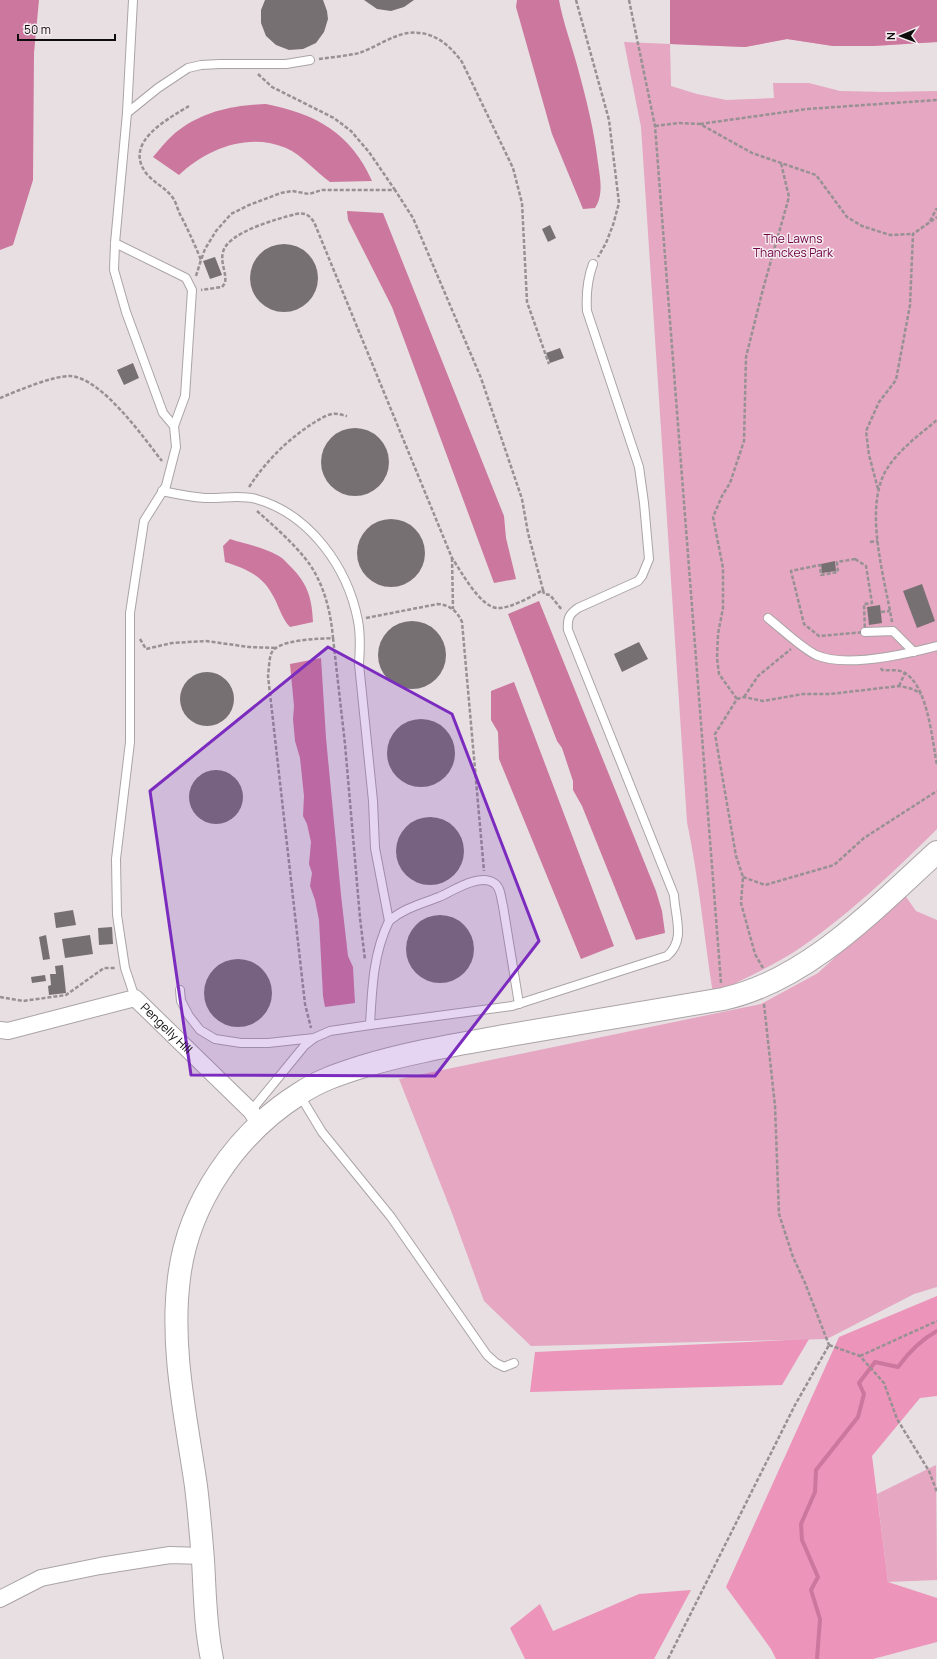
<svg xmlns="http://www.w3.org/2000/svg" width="937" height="1659" font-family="Manrope,sans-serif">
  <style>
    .green { fill: #e5a7c1 }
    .forest { fill: #ec94ba }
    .water { fill: #cc779d }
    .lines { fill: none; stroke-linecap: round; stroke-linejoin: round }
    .stream { stroke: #cc779d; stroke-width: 4 }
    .building { fill: #777072 }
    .service-casing { stroke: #aba4a6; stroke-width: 10 }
    .minor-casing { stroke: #aba4a6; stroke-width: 18 }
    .primary-casing { stroke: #aba4a6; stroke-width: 24 }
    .path { stroke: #979193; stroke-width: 2.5; stroke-dasharray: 4 2; stroke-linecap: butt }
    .service { stroke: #fff; stroke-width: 8 }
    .minor { stroke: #fff; stroke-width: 16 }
    .primary { stroke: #fff; stroke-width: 22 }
    .marked { fill: #7b2cbf; fill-opacity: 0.2; stroke: #7b2cbf; stroke-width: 3; stroke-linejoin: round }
    .labels { text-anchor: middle; stroke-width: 3; stroke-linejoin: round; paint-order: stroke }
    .park-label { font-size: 12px; fill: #700445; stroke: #f5ecf0 }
    .street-label { font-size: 12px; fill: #0f0c0d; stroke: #f5ecf0 }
  </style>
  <rect width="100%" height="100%" fill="#e7dfe2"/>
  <g class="green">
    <path d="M670,0H937V42L873,46H833L787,39L745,47L670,44L671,86L697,94L726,100L774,98L773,83H809L840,91L886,92L937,91V829C895,871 844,919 794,952C768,968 740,981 713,994C704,937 699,879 687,822L641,127L624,42L670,44Z"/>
    <path d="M904,894L916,911L937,920V1287L914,1294L827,1339L531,1346L484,1301L452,1213L399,1079L761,1004L818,973Z"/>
    <path d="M936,1465L937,1580L888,1582L877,1494Z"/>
  </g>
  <g class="forest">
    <path d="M937,1296V1396L920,1398L872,1456L888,1582L937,1598V1642L873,1659H776L771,1649L726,1587L839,1337Z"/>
    <path d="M809,1339L782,1385L530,1392L535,1352Z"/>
    <path d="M691,1590L654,1659H525L510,1628L540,1604L553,1631L639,1594Z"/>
  </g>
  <g class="water">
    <path d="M0,0H39L34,53L33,180L13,245L0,250Z"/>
    <path d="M517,0H559C563,22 571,43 577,65C586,98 594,129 598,163C600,178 604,195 595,208L583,209L552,134L516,7Z"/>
    <path d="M670,0H937V42L873,46H833L787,39L745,47L670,44Z"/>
    <path d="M266,104C316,114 351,133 372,181L330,182C316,172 302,155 286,148C248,132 207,149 179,175L153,157C161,148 169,137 179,130C204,111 235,105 266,104Z"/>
    <path d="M347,211L383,213L504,516L506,538L516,579L494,583L392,307L348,220Z"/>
    <path d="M230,539C245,544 263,547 277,555C282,557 287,563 291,567C308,584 312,599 313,622L290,627C281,618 279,605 272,594C262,575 244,568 225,562L223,546Z"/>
    <path d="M539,601L656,891L662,911L665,933L636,940L582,806L573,790V781L562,748L557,741L508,614Z"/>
    <path d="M321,658L326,738L341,895L348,956L353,967L355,1003L325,1007L323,996L319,920L315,900L310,886L312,873L309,864L311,842L307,824L303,816L304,796L300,758L295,741L293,719L294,706L290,664Z"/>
    <path d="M514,682L614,946L581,959L499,759L498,732L491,720V691Z"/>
  </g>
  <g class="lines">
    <path class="stream" d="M817,1659L820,1619L811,1590L818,1577L802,1540L801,1524L815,1492L816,1470L858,1417L864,1394L859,1383L875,1362L898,1367C909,1352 920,1340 937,1331"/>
  </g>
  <g class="building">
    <path d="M265,0H323L327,11L328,19L324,32L316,43L303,49L289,50L276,45L266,36L261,23V10Z"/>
    <path d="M364,0H414L404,7L391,11L377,9Z"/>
    <path d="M550,225L556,238L548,242L542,229Z"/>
    <circle cx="284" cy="278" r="34"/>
    <path d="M215,257L222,275L210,279L203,261Z"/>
    <path d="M560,348L564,358L550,363L546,353Z"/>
    <path d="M133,363L139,378L124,385L117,370Z"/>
    <circle cx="355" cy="462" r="34"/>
    <circle cx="391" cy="553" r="34"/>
    <path d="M835,561L836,571L822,573L821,564Z"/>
    <path d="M922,584L935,621L917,628L903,591Z"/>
    <path d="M880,605L882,623L869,625L867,607Z"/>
    <circle cx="412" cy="655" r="34"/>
    <path d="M639,642L648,659L622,672L614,654Z"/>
    <circle cx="207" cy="699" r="27"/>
    <circle cx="421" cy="753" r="34"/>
    <circle cx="216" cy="797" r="27"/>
    <circle cx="430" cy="851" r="34"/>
    <path d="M73,910L76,925L56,928L54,913Z"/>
    <circle cx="440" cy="949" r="34"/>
    <path d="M112,927L113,944L99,945L98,928Z"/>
    <path d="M46,935L50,959L43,960L39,937Z"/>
    <path d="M90,935L93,954L65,958L62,939Z"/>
    <circle cx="238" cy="993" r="34"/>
    <path d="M63,965L66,993L49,995L48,986L51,985L50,974H56L55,966Z"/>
    <path d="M45,975L46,981L32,983L31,977Z"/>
  </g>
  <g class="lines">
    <g class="service-casing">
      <g id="service">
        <path d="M127,113L133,0"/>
        <path d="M115,243L186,278L192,290L185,396L174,426L176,447L166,486L144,521L130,613V742L116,859L117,915L125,968L135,998"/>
        <path d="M174,426L163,413L126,312L114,270L115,243L127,113L158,88L188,68L201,65L220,64H286L310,60"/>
        <path d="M162,491C176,494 191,497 205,498C222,499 239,494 256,499C310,514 348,568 358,621C361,636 360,650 359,664L373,801L375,848L389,921C404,908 421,904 439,897C453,891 479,873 494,883C501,887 501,899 503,906L519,1004"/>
        <path d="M768,618C782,629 800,647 816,655C845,668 906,654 937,646"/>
        <path d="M865,632L893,631L914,652"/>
        <path d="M180,990L181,1001L189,1016L200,1030L215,1039L241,1043H268L314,1038L330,1031L370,1025L512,1006L667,956C686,940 675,917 674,895L568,630C567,619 569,614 578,608L638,581L642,576L649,559L644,503L639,467L587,311C586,295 587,280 593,264"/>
        <path d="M370,1025C372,989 373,954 389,921"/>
        <path d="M299,1094L322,1132L391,1217L487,1355L496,1363L504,1367L514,1363"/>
        <path d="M251,1111L305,1045L313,1039"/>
      </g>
    </g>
    <g class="minor-casing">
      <g id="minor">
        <path id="s1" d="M0,1030L8,1031L135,998L251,1111L260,1125"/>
        <path d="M0,1599L41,1578L100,1566L170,1555L203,1556"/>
      </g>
    </g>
    <g class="primary-casing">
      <path id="primary" d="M212,1659C205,1626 205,1593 203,1560C201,1535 199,1511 196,1486C186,1417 170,1348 179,1278C188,1203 236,1134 299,1094C318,1081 339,1074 361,1067C410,1052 460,1044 510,1035C581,1023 652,1011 723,999C808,980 874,909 937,852"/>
    </g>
    <g class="path">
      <path d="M576,0L609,120L619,203L613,225L606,243L598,257"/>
      <path d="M629,0L655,126L721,983"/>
      <path d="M319,59C332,57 346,56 359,53C374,48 393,35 408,33C432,30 449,44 462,62L513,168L522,203L527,302L549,364"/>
      <path d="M258,74L272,87L334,118L351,131L369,152L395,190"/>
      <path d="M189,106C168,119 123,142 146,173C154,183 166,188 173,198C177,204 178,212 182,218C189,232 195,245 201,260L205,249L216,231L231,214L249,205L281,193L292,191L309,194L322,190H395L413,218L481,378L522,499L528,533L543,590C532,596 510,609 497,608C480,607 461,571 452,558L314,222C309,215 305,212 296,214C277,219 228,232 223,252C220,263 227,273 225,283L222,287L201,290"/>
      <path d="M700,124L807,109L937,100"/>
      <path d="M655,126L679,123L700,124L752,153L816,175L847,217L862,226L890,235L913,234"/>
      <path d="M930,221L937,208"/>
      <path d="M196,276L201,260"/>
      <path d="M0,398C17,391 52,376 70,376C102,378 143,437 162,461"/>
      <path d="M249,487C266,461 289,438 315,422C320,419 326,415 332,414C337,413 342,415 347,416"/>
      <path d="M878,489L869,455L866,431L879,402L896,380L910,305L913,234L937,217"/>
      <path d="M257,511C275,527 304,552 315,573C326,593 331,615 333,638C319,639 276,639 271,654C269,660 269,669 268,676L305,1004L311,1028"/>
      <path d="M870,542L878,541"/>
      <path d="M452,558L453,609"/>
      <path d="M855,559L866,566L872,603L864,604L865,632L819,636L804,624L791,571L820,565L821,575L838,572L837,562Z"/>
      <path d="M543,590L544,594L550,595L562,610"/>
      <path d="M881,612L890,611"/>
      <path d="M366,618L438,604C450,605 457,611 462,622L484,871"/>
      <path d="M892,622C885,579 864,512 885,472C897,451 919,435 937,420"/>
      <path d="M333,638L345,744L360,918L365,960"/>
      <path d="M140,639L146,649L172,643L206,641L249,647L276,648"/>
      <path d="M881,668L882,670C889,671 897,669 903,672C928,684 932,740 937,765"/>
      <path d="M899,686L905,673"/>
      <path d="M744,697L758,676L791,649"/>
      <path d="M737,699L719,674L717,658L718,634L723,608V568L713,517L722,496L730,483L744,441L746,357L763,289L789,197L781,163"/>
      <path d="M743,877L765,885L834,865L864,838L937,791"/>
      <path d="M763,968L755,954L741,903L743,877L736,856L715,734L737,699L744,697L763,701L803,694H830L899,686L913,689L921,694"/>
      <path d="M0,997L23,1001L66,995L104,968H115"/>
      <path d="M764,1004L775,1106L779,1214L793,1257L805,1283L829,1345"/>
      <path d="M829,1345L860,1356L884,1383L897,1419L929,1471L937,1492"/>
      <path d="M860,1356L937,1321"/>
      <path d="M668,1659L795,1405L829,1345"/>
    </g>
    <use href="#service" class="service"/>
    <use href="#minor" class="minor"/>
    <use href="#primary" class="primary"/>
  </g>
  <path class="marked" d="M328,647L452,714L539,941L435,1076L191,1075L150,791Z"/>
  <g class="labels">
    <g class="park-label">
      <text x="793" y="243">The Lawns<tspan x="793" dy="14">Thanckes Park</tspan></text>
    </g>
    <g class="street-label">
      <text dy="4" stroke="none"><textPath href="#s1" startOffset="183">Pengelly Hill</textPath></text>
    </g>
  </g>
  <g transform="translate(901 36) rotate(269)" stroke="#f5ecf0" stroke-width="3" paint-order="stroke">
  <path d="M0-3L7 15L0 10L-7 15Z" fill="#0f0c0d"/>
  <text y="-6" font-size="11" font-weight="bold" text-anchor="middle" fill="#0f0c0d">N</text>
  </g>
  <path d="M18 34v6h97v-6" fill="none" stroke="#0f0c0d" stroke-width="2"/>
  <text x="24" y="34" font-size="12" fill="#0f0c0d" stroke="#f5ecf0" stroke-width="3" paint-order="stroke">50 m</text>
</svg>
